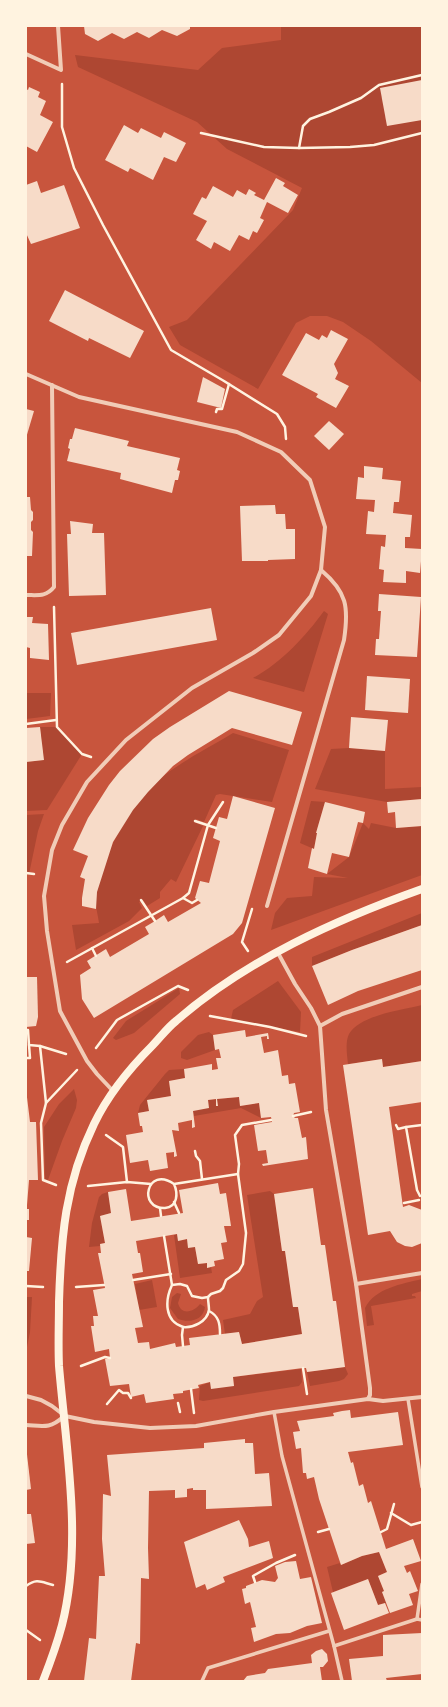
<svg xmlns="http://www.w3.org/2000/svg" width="448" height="1707" font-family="Signika,sans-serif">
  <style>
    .green { fill: #ae4732 }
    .building { fill: #f7dbc8 }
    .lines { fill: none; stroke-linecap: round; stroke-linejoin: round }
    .path { stroke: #fff3e0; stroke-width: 2.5 }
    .pedestrian { stroke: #f1ccb7; stroke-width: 3.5 }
    .minor { stroke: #f1ccb7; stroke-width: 4 }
    .secondary { stroke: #fff3e0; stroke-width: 8 }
  </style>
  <rect width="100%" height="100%" fill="#c8553d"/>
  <g class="green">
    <path d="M281,26H422V383L371,341L343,322L327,316H310L296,323L258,389L180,345L169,327L187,320L293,210L302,188L227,149L197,122L78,67L75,55L198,70L222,48L281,40Z"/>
    <path d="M324,611L328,614L304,692L253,678C281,663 305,637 324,611Z"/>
    <path d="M26,693H51L50,716L26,719Z"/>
    <path d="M40,727H57L82,754L47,810L26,811V762L43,760Z"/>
    <path d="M233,733L289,750L272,802L220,794L216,795L204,822L196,819L194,822L203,826L176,882L171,879L160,892V898L147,906L143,900L139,902L142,908L129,921L76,950L72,925L99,923C98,915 95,906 96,899C101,857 128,806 160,779C180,762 210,747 233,733Z"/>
    <path d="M349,748L385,751V789L422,787V799L387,802L315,789L331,749Z"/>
    <path d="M311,801L325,802L316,833H317L314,849L300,843Z"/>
    <path d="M44,814L38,831L29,874L26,873V815Z"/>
    <path d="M363,823L369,829L371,823L396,828L422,826V875L271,930L275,913L287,898L312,896L314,877L348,878L327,874L349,857Z"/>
    <path d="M422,913V925L352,950L312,966V957Z"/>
    <path d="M278,981L301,1012L300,1032L231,1019L233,1010Z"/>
    <path d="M179,988L180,994L134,1033L116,1040L113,1038L126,1021Z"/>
    <path d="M422,1005V1061L383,1067L382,1059L348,1064C347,1055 345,1042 349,1034C360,1015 402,1010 422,1005Z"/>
    <path d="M209,1032L213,1035L215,1050L187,1060L181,1058V1052L198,1035Z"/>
    <path d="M184,1069L185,1078L169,1081L171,1096L147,1100L149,1111L138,1113L140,1105L165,1074L169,1070Z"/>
    <path d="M74,1089L77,1100L76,1108L62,1141L48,1180L45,1179L44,1127L59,1104Z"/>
    <path d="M239,1097L240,1106L259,1103L261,1118L241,1108L194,1116L193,1111L208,1100L216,1099L217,1106V1099Z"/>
    <path d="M270,1191L274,1194L282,1251H285L293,1307H298L302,1334L242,1344L239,1332L225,1334L223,1320L250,1314L257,1301L263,1297L247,1195Z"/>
    <path d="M108,1192L111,1213L100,1216L105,1243L100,1244V1246L89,1247L92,1223L99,1197L102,1194Z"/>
    <path d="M177,1234L179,1241L187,1239L195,1247L198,1264L207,1263V1268L211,1267L212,1273L180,1278L174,1235Z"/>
    <path d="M422,1279V1291L412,1294V1296H415L416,1298L371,1306L374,1325L367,1326L365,1308C375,1288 402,1284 422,1279Z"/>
    <path d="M152,1280L157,1307L139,1310L135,1284Z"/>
    <path d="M177,1293L181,1294L178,1303C181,1316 194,1312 200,1304L205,1307C203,1321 189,1323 178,1319L170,1308L172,1297Z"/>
    <path d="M26,1297H32L30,1332L26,1352Z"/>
    <path d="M345,1367L348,1374L344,1379L339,1381L310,1386L307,1372Z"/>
    <path d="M301,1369L302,1382L299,1386L203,1401L199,1400L200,1386L210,1382L234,1386L233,1377Z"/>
    <path d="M379,1552L387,1572L378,1576L384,1591L382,1592L386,1603L378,1605L368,1579L333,1592L327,1567L340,1563L341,1565L362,1556Z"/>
  </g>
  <g class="building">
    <path d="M84,26H190V29L177,36L162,30L149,38L137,32L124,39L112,33L98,41L85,34Z"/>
    <path d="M422,80V120L387,126L380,88Z"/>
    <path d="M29,87L40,92L38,97L46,101L40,115L53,122L37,152L26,146V89L28,90Z"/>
    <path d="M124,125L138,133L141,128L161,138L164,132L186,143L176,162L164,157L153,180L130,168L128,172L105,160Z"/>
    <path d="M276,178L285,183L283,186L298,195L288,213L267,202L260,218L264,220L257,233L253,231L249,240L239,235L230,251L214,242L211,249L196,240L207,221L193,214L202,197L206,199L213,186L233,197L237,190L246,195L249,189L256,193L254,195L264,200Z"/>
    <path d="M37,181L41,193L64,185L80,228L31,244L26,233V185Z"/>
    <path d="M65,290L144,331L130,358L89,338L88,341L49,321Z"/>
    <path d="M331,330L348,339L334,364L338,373L335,379L349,386L336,408L316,397L318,394L282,375L306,333L319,340L322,335L327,338Z"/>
    <path d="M203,377L225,389L221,408L197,402Z"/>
    <path d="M26,409L34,411L26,438Z"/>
    <path d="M329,421L344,434L329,450L314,436Z"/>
    <path d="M75,428L129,441L127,446L180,458L177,470L180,471L178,480H175L172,493L120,479L121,473L67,461L70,449L68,448L70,439H72Z"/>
    <path d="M364,466L383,468L382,479L401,481L399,502H394L393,513L412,515L410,537H405V548L422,549L420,573L406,571V583L383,582L384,570L379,569L381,546L385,547L386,535L366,534L368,511L374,512L375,500L356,499L358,477L364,478Z"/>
    <path d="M26,497H30L31,510L33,512V520L31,522V530L33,532L32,556H26Z"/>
    <path d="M275,505L276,514H285L286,529H295V559L268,560V561H242L240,506Z"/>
    <path d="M70,521L93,524L92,533H104L106,595L69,596L67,534H71Z"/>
    <path d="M379,594L421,597L417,657L375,655L376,639H379L381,611H378Z"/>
    <path d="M211,608L217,640L77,665L71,633Z"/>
    <path d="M26,617H33L32,623L48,624L49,660L30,658V648L26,647Z"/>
    <path d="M367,676L410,679L408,713L365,710Z"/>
    <path d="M229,691L302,712L292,745L232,728L188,755L173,766L148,792L133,810L113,842L97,892L96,909L82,906V898L85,879L80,877L88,856L73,850L88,818L109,785L120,771L153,739L170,727Z"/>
    <path d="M351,717L388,720L385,751L349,748Z"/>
    <path d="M40,727L44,760L26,762V728Z"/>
    <path d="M233,796L275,808L242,923L233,934L94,1018L82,999L80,975L91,968L87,961L106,949L110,957L149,934L145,927L155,921L164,915L168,922L201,903L195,898L200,881L209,883L220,841L213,838L219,817L227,819Z"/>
    <path d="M422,799V826L396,828L395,812L388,813L387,802Z"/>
    <path d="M325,802L365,812L363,823L358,822L349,857L332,853L327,874L308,868L312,848L314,849L317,833H316Z"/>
    <path d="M422,925V970L358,991L328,1005L312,966L352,950Z"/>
    <path d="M26,977H37L38,1017L36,1026L26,1027Z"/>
    <path d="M245,1030L246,1037L268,1033L269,1039H267V1036L261,1037L264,1053L278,1050L282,1076L288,1075L289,1084L295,1083L300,1112L294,1113L293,1116L295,1118H298L302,1138L306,1137L308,1159L263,1166L262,1164L268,1163L266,1150L258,1151L254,1125L272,1122L271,1117L261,1118L259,1103L240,1106L239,1097L217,1099L218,1106H216V1099L208,1100L209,1108L193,1111L195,1127L192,1128V1120L178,1123L179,1131L172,1130L177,1156L174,1157V1152L166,1153L168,1168L150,1171L148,1160L130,1163L126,1135L143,1132L142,1126H140L138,1113L149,1111L147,1100L171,1096L169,1081L185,1078L184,1069L212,1064V1070L218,1069L216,1058H221L219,1049L215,1050L213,1035Z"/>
    <path d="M382,1059L383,1067L422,1061V1102L389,1107L403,1207L409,1205L422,1210V1243L412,1247L405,1246L397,1242L390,1231L368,1235L343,1065Z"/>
    <path d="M26,1089L30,1122H36L38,1180H29L27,1205Z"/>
    <path d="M218,1183L220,1194L226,1193L231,1226H224L227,1242L221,1243L224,1259L214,1261L215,1266L207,1268V1263L198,1264L195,1247L188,1248L187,1239L178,1241L177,1234L136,1241L138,1253H140L143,1272L132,1274L143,1327L135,1328L138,1343L149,1342L150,1349L175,1343L176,1347L190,1345L189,1338L239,1332L242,1344L302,1334L298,1307H293L285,1251H282L274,1194L313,1188L321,1245H325L333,1301H336L345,1367L307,1372L306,1368H303L233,1377L234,1386L211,1389L210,1382L198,1385L199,1388L183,1391V1393L173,1394L174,1399L146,1403L144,1394L131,1397L129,1384L110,1386L105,1359L110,1358L109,1349L95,1352L91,1326H94L93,1316H98L93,1290L105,1288L98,1253H101L100,1244L105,1243L100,1216L111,1213L108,1192L126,1189L131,1221L183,1213L179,1190Z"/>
    <rect x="26" y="1209" width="3" height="11"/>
    <path d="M26,1237L32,1238L29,1271H26Z"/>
    <path d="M350,1410L351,1418L398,1412L403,1445L348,1452L351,1463L353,1462L359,1486L363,1484L368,1503L371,1501L386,1549L413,1539L421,1561L404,1566L407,1573L410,1571L418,1591L409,1594L413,1605L390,1613L382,1592L384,1591L378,1576L387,1572L379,1552L362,1556L341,1565L319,1499L314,1477L307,1479L306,1473H303L301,1448L296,1449L293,1432L300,1431L297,1421L334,1416L333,1413L342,1411Z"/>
    <path d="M245,1439V1443H253L255,1474L269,1473L272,1506L206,1509V1490H193V1488L187,1489V1497L175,1498V1490L149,1491L148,1548L149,1579L141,1578L140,1644L136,1643L131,1681H84L89,1638L96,1639L99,1576H105L102,1539L103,1494L111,1496L107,1455L204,1448V1443Z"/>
    <path d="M26,1446L31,1489L26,1490Z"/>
    <path d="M26,1514H31L35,1543L26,1544Z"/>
    <path d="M239,1520L248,1539L249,1547L269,1541L273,1558L223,1577L225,1582L207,1590L205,1584L196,1588L184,1542Z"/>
    <path d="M296,1561L300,1579L311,1577L322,1623L307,1626L290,1633L276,1634L254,1642L251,1628L256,1627L250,1602L245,1604L242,1589L246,1588V1586L262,1580L275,1582L278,1578L275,1566L285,1562Z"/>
    <path d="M368,1579L378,1605L385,1603L389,1613L344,1630L331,1593Z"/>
    <path d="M422,1633V1674L386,1678L387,1681H352L349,1659L383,1656V1635Z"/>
    <path d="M322,1649L327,1654L328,1661L323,1667H320L322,1681H243L247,1676L265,1673L268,1669L312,1663L311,1655L316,1651Z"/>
  </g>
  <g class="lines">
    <g class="path">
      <path d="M62,84V127L74,168L103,225L171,350L224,381L277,414L285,427L286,439"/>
      <path d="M201,133L264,147L299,148L350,147L374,145L422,133"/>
      <path d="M299,148L303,126L310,119L329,112L361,98L379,85L422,75"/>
      <path d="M216,412L217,409H222L229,384"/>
      <path d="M54,607L57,727L82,754L91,757"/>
      <path d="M26,724L56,720"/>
      <path d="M195,821L216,828"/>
      <path d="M26,873L34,874"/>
      <path d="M183,898L192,903L197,900"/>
      <path d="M141,900L155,921"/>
      <path d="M92,948L96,956"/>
      <path d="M248,951L242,942L252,909"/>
      <path d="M67,962L183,898L189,893L208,825L223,802"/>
      <path d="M210,1016L270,1027L306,1036"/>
      <path d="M26,1030H28L29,1045L40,1046L66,1054"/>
      <path d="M40,1046L46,1103"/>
      <path d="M96,1048L117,1020L178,986L188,990"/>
      <path d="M26,1058H30L29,1045"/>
      <path d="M293,1116L311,1112"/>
      <path d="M396,1125L398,1129L406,1127"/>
      <path d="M106,1135L123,1147L127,1182"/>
      <path d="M195,1151L196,1156L200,1161L202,1179"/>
      <path d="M174,1184C178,1193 178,1207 165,1208C137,1209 147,1165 174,1184L238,1174"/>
      <path d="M56,1185L43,1180L41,1123L46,1103L77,1070"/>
      <path d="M88,1186L127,1182L151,1184"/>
      <path d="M420,1196L417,1190L406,1127L422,1125"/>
      <path d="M174,1202L179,1213"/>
      <path d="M404,1203L419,1200"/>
      <path d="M160,1208L161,1216"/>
      <path d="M164,1236L172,1285"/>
      <path d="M133,1280L171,1274"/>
      <path d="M26,1286L43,1287"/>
      <path d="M76,1287L104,1285"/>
      <path d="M209,1311C219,1316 220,1324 220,1334"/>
      <path d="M183,1327C193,1328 207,1322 209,1310C209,1306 208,1301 208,1297"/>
      <path d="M183,1346L182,1335L183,1327C164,1321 165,1300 172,1285L180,1284L187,1286L192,1296L202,1298L208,1297L211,1294L220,1291L223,1288L226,1280L239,1271L243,1264L246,1233L238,1174L239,1164L235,1135L242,1125L271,1120"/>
      <path d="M81,1366L105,1357L110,1358"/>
      <path d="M303,1368L307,1394"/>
      <path d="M191,1389L194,1413"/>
      <path d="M178,1403L180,1412"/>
      <path d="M107,1404L119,1390L123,1393H128L131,1398"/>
      <path d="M391,1513L411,1525L422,1522"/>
      <path d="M318,1532L329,1529"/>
      <path d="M381,1532L387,1529L394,1504"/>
      <path d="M255,1582L253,1576L276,1563L295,1555"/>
      <path d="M26,1586C37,1578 41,1582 53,1585"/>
      <path d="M26,1630L40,1640"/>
    </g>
    <g class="pedestrian">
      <path d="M408,1399L422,1487"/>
      <path d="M274,1412L282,1456L334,1646L342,1681"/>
      <path d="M417,1619L422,1584"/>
      <path d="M334,1646L417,1619L422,1620"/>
      <path d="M202,1681L208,1668L329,1631"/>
    </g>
    <g class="minor">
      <path d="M26,54L61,70L58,26"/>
      <path d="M26,374L79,397L237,432L281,452L310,480L325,527L321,570L311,596L279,635L253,653L192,688L126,740L87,782L62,825L52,850L44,896L47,931L60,1011L87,1061L97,1074L113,1091"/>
      <path d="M26,595C38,595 46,597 54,587L52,385"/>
      <path d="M267,906L344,640C349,607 347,592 321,570"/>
      <path d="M278,953L295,984L311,1008L320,1026L326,1110L356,1284L370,1388V1395L368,1399"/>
      <path d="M320,1026L342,1014L422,987"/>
      <path d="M356,1284L422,1273"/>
      <path d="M26,1396L41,1400L52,1406L65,1416L94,1422L150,1428L196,1426L274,1412L368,1399L383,1401L422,1397"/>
      <path d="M26,1425C43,1426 50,1429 63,1417"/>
    </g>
    <path class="secondary" d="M43,1681C50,1663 57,1644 62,1625C83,1543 66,1449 59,1366C58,1344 59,1323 59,1302C61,1237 65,1184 94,1124C108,1095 129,1069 152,1046C160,1038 167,1028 176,1021C246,960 335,920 422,889"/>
  </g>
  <rect width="448" height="1707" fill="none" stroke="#fff3e0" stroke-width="54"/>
</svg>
